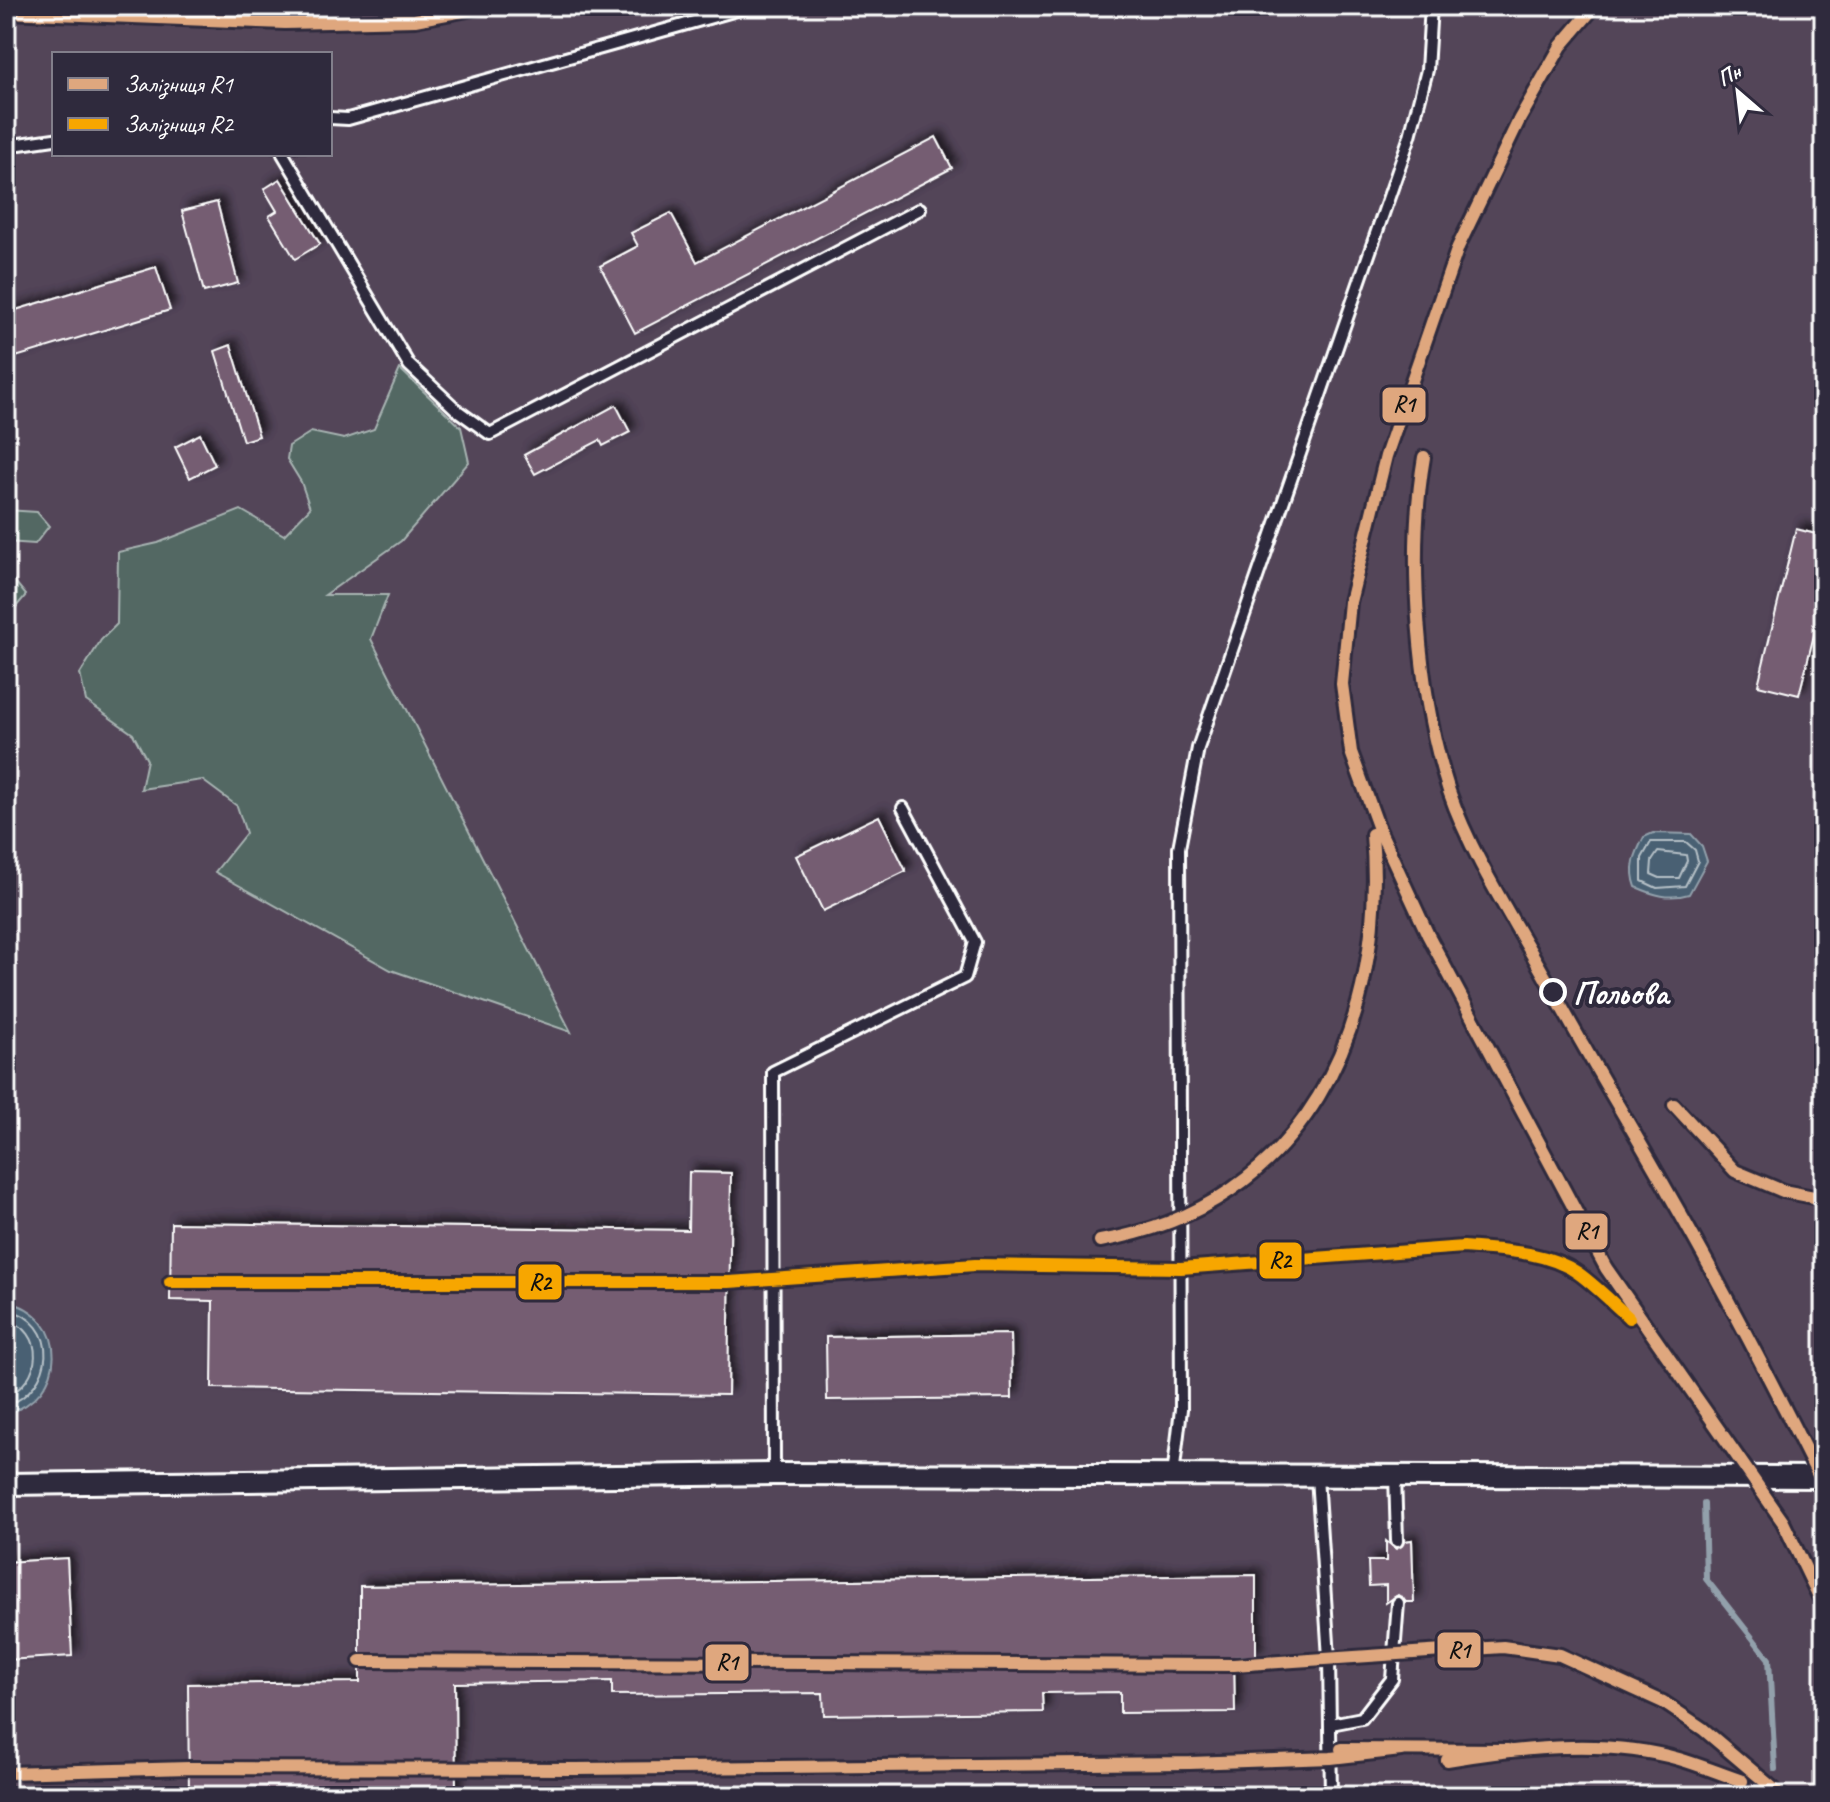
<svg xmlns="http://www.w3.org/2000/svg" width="1830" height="1802" font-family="Caveat,sans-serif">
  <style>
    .built { fill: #524458; fill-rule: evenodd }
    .green { fill: #526864; stroke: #a8b4b2; stroke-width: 2 }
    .water { fill: #496173; stroke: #92a0ab; stroke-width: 2 }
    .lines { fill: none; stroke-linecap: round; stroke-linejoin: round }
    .shore { stroke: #b6c0c7; stroke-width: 2 }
    .stream { stroke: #92a0ab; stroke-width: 6 }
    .building { fill: #745d72; stroke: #fff; stroke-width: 2; filter: url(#shadow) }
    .service-casing { stroke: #fff; stroke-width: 16 }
    .minor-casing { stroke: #fff; stroke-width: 26 }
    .service { stroke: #2f2a3d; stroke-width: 10 }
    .minor { stroke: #2f2a3d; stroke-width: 20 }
    .rail-1-casing { stroke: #2f2a3d; stroke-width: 18 }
    .rail-2-casing { stroke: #2f2a3d; stroke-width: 18 }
    .rail-1 { stroke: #dfa77e; stroke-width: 12 }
    .rail-2 { stroke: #f7a600; stroke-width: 12 }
    .stop-dot { fill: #2f2a3d; stroke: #fff; stroke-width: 4 }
    .labels { text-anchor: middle; stroke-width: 8; stroke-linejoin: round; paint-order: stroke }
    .stop-label { font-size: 34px; font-weight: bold; fill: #fff; stroke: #2f2a3d; text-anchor: start }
    .line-badge { stroke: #2f2a3d; stroke-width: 3 }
    .pale-badge-label { font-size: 22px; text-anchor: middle; font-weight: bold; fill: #111 }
  </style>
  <defs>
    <filter id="shadow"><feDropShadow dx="6" dy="-6" stdDeviation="4" flood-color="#0009"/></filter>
  </defs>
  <rect width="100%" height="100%" fill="#44394d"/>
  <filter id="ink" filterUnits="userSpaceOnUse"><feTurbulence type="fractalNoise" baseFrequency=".0125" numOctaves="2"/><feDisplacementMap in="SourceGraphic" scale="16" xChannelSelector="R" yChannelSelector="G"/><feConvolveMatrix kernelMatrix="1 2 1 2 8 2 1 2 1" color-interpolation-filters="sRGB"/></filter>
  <g filter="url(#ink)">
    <path class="built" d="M6,6H1824V1796H6ZM54,54H330V154H54Z"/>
    <g class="green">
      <path d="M400,369L461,427L469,462L401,541L325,595H388L371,639L571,1032L391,970L215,872L246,833L237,806L202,780L141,789L147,760L133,734L86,701L80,674L101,640L117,624L118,552L158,543L241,510L284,535L310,508L301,482L287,459L289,446L311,432L344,439L374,429Z"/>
      <path d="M6,510L37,512L49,526L35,544L6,542Z"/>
      <path d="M6,571L26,595L6,619Z"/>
    </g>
    <g class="water">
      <path d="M1653,833L1691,834L1702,846L1707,861L1689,894C1669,900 1654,895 1636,887C1629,868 1635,854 1644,837Z"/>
      <path d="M6,1301C71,1316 68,1396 6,1414Z"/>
    </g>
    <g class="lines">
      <g class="shore">
        <path d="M1651,842H1686L1695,850L1698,861L1685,886L1657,888L1642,881V858Z"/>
        <path d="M1658,852L1686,855L1687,861L1679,878H1660L1651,874L1652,861Z"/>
        <path d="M6,1309C62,1322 55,1388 6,1406"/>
        <path d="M6,1320C47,1330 42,1382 6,1396"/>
      </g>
      <path class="stream" d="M1704,1504L1706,1579L1769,1659L1775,1769"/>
    </g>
    <g class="building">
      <path d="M936,137L952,168L635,333L600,266L638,246L631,233L671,213L697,262Z"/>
      <path d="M280,179L320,244L295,259L269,216L277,211L264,189Z"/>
      <path d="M217,202L238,283L204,292L182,211Z"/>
      <path d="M156,267L170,310L6,360V313Z"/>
      <path d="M231,345L259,436L243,441L215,351Z"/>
      <path d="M616,405L630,432L603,446L600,440L535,474L524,455Z"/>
      <path d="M200,434L215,465L190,478L175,447Z"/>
      <path d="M1796,529L1824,536V595L1799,695L1758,685Z"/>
      <path d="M879,816L906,871L823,911L796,856Z"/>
      <path d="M689,1172L731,1173L728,1395L212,1388L213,1301L170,1300L171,1223L688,1230Z"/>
      <path d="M1011,1334L1012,1398L827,1400L826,1337Z"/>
      <path d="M1412,1540L1414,1602H1406L1398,1595L1386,1603V1585L1369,1586L1368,1561H1386V1541L1396,1549L1405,1541Z"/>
      <path d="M67,1558L72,1656L6,1660V1562Z"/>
      <path d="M1256,1575V1656L1234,1657L1235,1712L1120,1713V1692L1042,1693L1043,1712L824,1715L823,1693L612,1695V1681L455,1683L456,1796H189L188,1684L360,1682V1586Z"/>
    </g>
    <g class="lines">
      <g class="service-casing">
        <g id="service">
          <path d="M330,118L348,119L751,6"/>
          <path d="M6,146L54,139"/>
          <path d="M283,154L409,365L458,411L490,434L920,209"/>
          <path d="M774,1474L773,1072L965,977L975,942L903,808"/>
          <path d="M1395,1475L1397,1541"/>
          <path d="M1173,1476L1181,1409L1179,848L1198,748L1410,136L1427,70L1431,6"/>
          <path d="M1317,1477L1329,1658L1331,1796"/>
          <path d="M1331,1724L1362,1718L1392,1679L1398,1603"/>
        </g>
      </g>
      <g class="minor-casing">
        <path id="minor" d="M6,1484L774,1474L1824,1477"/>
      </g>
      <use href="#service" class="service"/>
      <use href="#minor" class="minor"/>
      <g class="rail-1-casing">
        <g id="rail-1">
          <path d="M1595,6L1561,46L1519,120L1458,247L1386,456L1350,602L1342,684L1351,752L1379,829L1428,935L1606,1268L1783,1522L1824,1607"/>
          <path d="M6,12L285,23L415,20L489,6"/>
          <path d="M1424,457C1407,556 1418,696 1449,791C1471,856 1516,924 1549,984C1587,1055 1630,1124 1669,1194C1724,1290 1775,1388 1824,1487"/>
          <path d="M1674,1105L1735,1171L1783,1191L1824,1199"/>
          <path d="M1100,1241C1304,1207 1388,1025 1372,834"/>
          <path d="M360,1661L1234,1665L1503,1647L1560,1655L1663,1702L1703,1729L1782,1796"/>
          <path d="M1341,1749L1508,1750"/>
          <path d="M1447,1760C1521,1748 1605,1738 1679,1759C1700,1765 1721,1774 1742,1781"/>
          <path d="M6,1773L189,1768L576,1769L1190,1763L1331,1758L1401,1750"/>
        </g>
      </g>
      <g class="rail-2-casing">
        <path id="rail-2" d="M170,1282H729L975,1265L1181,1268L1464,1247C1501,1250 1547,1251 1578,1273C1596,1286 1613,1303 1629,1318"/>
      </g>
      <use href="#rail-1" class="rail-1"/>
      <use href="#rail-2" class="rail-2"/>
    </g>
  </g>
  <circle class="stop-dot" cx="1553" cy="992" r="12"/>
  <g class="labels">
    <g class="stop-label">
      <text x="1573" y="1004">Польова</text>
    </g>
  </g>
  <g class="line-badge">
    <rect x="1381" y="386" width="46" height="38" rx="8" fill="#dfa77e"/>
    <rect x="1564" y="1212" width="45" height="39" rx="8" fill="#dfa77e"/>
    <rect x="1258" y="1241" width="45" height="39" rx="8" fill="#f7a600"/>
    <rect x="517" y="1263" width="46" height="38" rx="8" fill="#f7a600"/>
    <rect x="1436" y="1631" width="46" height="38" rx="8" fill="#dfa77e"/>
    <rect x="704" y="1643" width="46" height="39" rx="8" fill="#dfa77e"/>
  </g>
  <g class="pale-badge-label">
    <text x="1404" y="412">R1</text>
    <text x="1587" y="1239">R1</text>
    <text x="1280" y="1268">R2</text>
    <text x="540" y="1290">R2</text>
    <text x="1459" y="1658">R1</text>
    <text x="727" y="1670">R1</text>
  </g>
  <rect width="1830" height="1802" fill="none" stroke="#2f2a3d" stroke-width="32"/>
  <rect x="16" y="16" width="1798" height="1770" fill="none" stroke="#fff" stroke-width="3" filter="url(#ink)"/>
  <rect x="52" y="52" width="280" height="104" fill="#2f2a3d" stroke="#827f8b" stroke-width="2"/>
  <rect x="68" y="78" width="40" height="12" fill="#dfa77e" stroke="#827f8b" stroke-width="2"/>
  <text x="124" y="92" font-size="24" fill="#ffffff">Залізниця R1</text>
  <rect x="68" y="118" width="40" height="12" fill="#f7a600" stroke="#827f8b" stroke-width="2"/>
  <text x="124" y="132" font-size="24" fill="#ffffff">Залізниця R2</text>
  <g transform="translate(1738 92) rotate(332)" stroke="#2f2a3d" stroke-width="6" paint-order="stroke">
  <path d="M0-6L14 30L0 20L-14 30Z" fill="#ffffff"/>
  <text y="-12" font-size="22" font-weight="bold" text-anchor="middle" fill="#ffffff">Пн</text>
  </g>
</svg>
